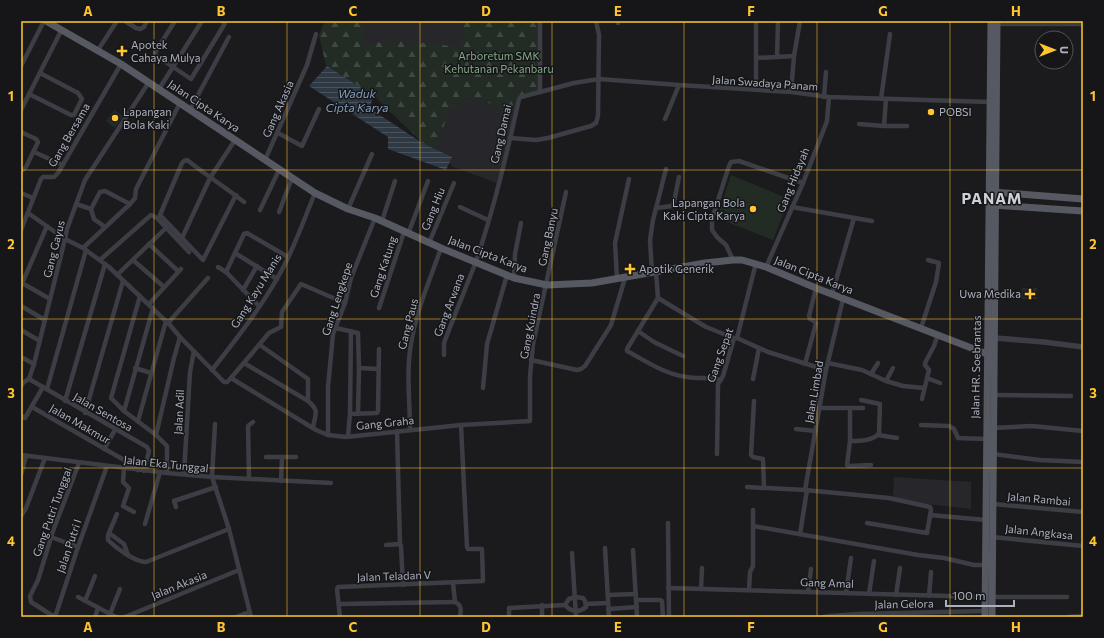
<svg xmlns="http://www.w3.org/2000/svg" width="1104" height="638" font-family="Commissioner,sans-serif">
  <style>
    .built { fill: #27272b }
    .green { fill: #222c24 }
    .forest { fill: url(#forest-firs) }
    .water { fill: url(#water-rules) }
    .lines { fill: none; stroke-linecap: round; stroke-linejoin: round }
    .minor { stroke: #3d3e45; stroke-width: 4.5 }
    .tertiary { stroke: #3d3e45; stroke-width: 5.5 }
    .primary { stroke: #575962; stroke-width: 7 }
    .grid { fill: none; stroke: #ffc631; stroke-width: 1; stroke-opacity: 0.55 }
    .poi-dot { fill: #ffc631; stroke: #161619; stroke-width: 1.5 }
    .labels { text-anchor: middle; stroke-width: 3; stroke-linejoin: round; paint-order: stroke }
    .poi-label { font-size: 11px; fill: #acb1be; stroke: #161619; text-anchor: start }
    .park-label { font-size: 11px; fill: #82aa87; stroke: #161619 }
    .street-label { font-size: 11px; fill: #acb1be; stroke: #161619 }
    .water-label { font-size: 12px; font-style: italic; fill: #819dbb; stroke: #161619 }
    .district-label { font-size: 15px; font-weight: bold; letter-spacing: 1px; fill: #ced0d9; stroke: #161619 }
    .neatline { fill: none; stroke: #ffc631; stroke-width: 1.5 }
    .grid-label { font-size: 13px; text-anchor: middle; font-weight: bold; fill: #ffc631 }
  </style>
  <defs>
    <pattern id="forest-firs" width="22" height="20" patternUnits="userSpaceOnUse"><rect width="22" height="20" fill="#222c24"/><path d="M5 1l3.5 6h-7zM16 11l3.5 6h-7z" fill="#3f4842"/></pattern>
    <pattern id="water-rules" width="6" height="5" patternUnits="userSpaceOnUse"><rect width="6" height="5" fill="#2f3943"/><path d="M0 2.5h6" fill="none" stroke="#4a535c"/></pattern>
  </defs>
  <rect width="100%" height="100%" fill="#1b1b1d"/>
  <g class="built">
    <path d="M325,21H540L520,95L510,138L497,183L453,167L437,150L424,144L374,96L326,65L319,35Z"/>
    <rect x="1022" y="288" width="15" height="11"/>
    <path d="M894,477L971,482V509L918,503L893,497Z"/>
  </g>
  <g class="green">
    <path d="M114,110L123,116L115,128L106,121Z"/>
    <path d="M731,175L789,199L773,240L717,218Z"/>
  </g>
  <path class="forest" d="M325,21H364V45C394,38 431,43 461,48L464,21H540V92L519,99L507,112L479,98L449,108L437,150L424,144L374,96L326,65L319,35Z"/>
  <path class="water" d="M327,66L374,96L369,108L424,144L452,157L446,170L388,149V137L309,86Z"/>
  <g class="lines">
    <g class="minor">
      <path d="M125,21L136,28L140,29L144,27L147,21"/>
      <path d="M175,21L156,51L155,55L191,79L224,25L225,23L222,21"/>
      <path d="M618,21V23"/>
      <path d="M778,21L777,57L794,56"/>
      <path d="M997,24H1083"/>
      <path d="M98,50L117,21"/>
      <path d="M756,58L777,57"/>
      <path d="M21,66L44,21"/>
      <path d="M159,89L202,21"/>
      <path d="M756,90V21"/>
      <path d="M540,92V21"/>
      <path d="M791,92L794,56L800,21"/>
      <path d="M29,94L71,115H74L82,99L78,93L40,73"/>
      <path d="M824,97L826,72"/>
      <path d="M881,99L890,34"/>
      <path d="M21,110L62,29"/>
      <path d="M190,110L229,37"/>
      <path d="M665,119L679,85"/>
      <path d="M859,124L884,126H907"/>
      <path d="M884,126L886,99"/>
      <path d="M21,132L36,139L38,142L26,167L24,169L21,170"/>
      <path d="M278,133L302,146L319,109"/>
      <path d="M510,138L536,140L548,138L591,126L596,123L598,116L599,35L596,21"/>
      <path d="M34,152L63,165"/>
      <path d="M265,160L307,65L316,34"/>
      <path d="M21,193L33,198"/>
      <path d="M236,195L203,260L160,215L182,163L184,161L187,160C206,175 225,187 244,202"/>
      <path d="M76,204L91,209"/>
      <path d="M460,207L488,220"/>
      <path d="M792,207L872,221"/>
      <path d="M656,208L672,206L674,202L679,177"/>
      <path d="M348,209L372,154"/>
      <path d="M260,210L279,170"/>
      <path d="M279,212L292,178"/>
      <path d="M28,213L65,239L83,248L109,267L170,325L180,337L224,382H227L231,378L269,333L281,327L282,312L301,284L345,303"/>
      <path d="M382,221L395,181"/>
      <path d="M105,227L94,219L91,209L100,192L105,191L130,204"/>
      <path d="M21,230L41,179L43,177H54L58,173L121,64"/>
      <path d="M408,234L428,181"/>
      <path d="M182,238L210,178L235,140"/>
      <path d="M429,243L454,183"/>
      <path d="M149,244L178,271"/>
      <path d="M83,248L130,204L135,198L136,189L180,103"/>
      <path d="M235,253L277,279"/>
      <path d="M100,260L151,215L157,218L189,252"/>
      <path d="M133,260L164,287"/>
      <path d="M733,260L726,245L717,237L712,230V219L729,166L731,162L739,161L803,183"/>
      <path d="M218,267L226,272L259,306"/>
      <path d="M766,267L803,183L827,121L829,97"/>
      <path d="M226,272L244,234L247,233L288,257"/>
      <path d="M656,272L658,298L627,349V351C646,361 666,375 687,377C699,379 710,377 721,380"/>
      <path d="M652,273L650,240L653,220L666,169"/>
      <path d="M117,275L166,228"/>
      <path d="M514,278L515,254L521,223"/>
      <path d="M617,279L615,243L629,179"/>
      <path d="M22,283L50,299"/>
      <path d="M21,286L47,226"/>
      <path d="M243,290L257,266"/>
      <path d="M832,294L854,218"/>
      <path d="M140,296L111,398L124,411L156,435L167,446V473"/>
      <path d="M658,298L706,327L734,338"/>
      <path d="M149,304L181,269"/>
      <path d="M21,306L45,320"/>
      <path d="M379,308L404,232"/>
      <path d="M168,323L208,278"/>
      <path d="M336,328L358,333L359,368L378,369"/>
      <path d="M921,328L936,282L939,263L928,260"/>
      <path d="M21,330L40,341"/>
      <path d="M638,331L654,342L683,356"/>
      <path d="M737,338L768,352L826,370"/>
      <path d="M260,345L308,379V401C320,411 315,414 313,428"/>
      <path d="M444,355V343C454,316 465,290 475,264C494,210 507,154 519,99L521,97L574,83L599,79L679,85L791,92L829,97L990,102"/>
      <path d="M21,357L34,364"/>
      <path d="M531,360L577,370L581,369L585,366L611,325L625,278"/>
      <path d="M244,363L308,401"/>
      <path d="M828,363L862,370L886,381L903,386L924,388"/>
      <path d="M805,364L816,323L814,321L810,319L809,316L816,288"/>
      <path d="M135,368L151,373"/>
      <path d="M212,370C238,337 264,304 284,266C296,243 305,217 315,193"/>
      <path d="M871,374L878,363"/>
      <path d="M231,378L316,430L328,435L346,437L461,425L530,421V376L533,344L566,192"/>
      <path d="M927,378L940,383"/>
      <path d="M29,379L147,447L149,451L144,471"/>
      <path d="M753,379L759,348"/>
      <path d="M886,381L893,368"/>
      <path d="M21,386L24,382L29,379L34,364L65,239L67,229L85,180L149,82"/>
      <path d="M483,388L487,344L507,275"/>
      <path d="M47,389L86,250"/>
      <path d="M994,395L1071,396"/>
      <path d="M922,399L929,370L925,365V363L934,346L938,334"/>
      <path d="M65,401L105,264"/>
      <path d="M754,401L751,455L753,457L763,459L764,488"/>
      <path d="M32,407L131,464L138,470"/>
      <path d="M819,408H863"/>
      <path d="M850,408V441L847,465L849,466L871,465"/>
      <path d="M124,411L153,308"/>
      <path d="M85,413L123,281"/>
      <path d="M350,414L377,413L378,411L379,349"/>
      <path d="M358,414L359,368"/>
      <path d="M21,416L25,418L43,387"/>
      <path d="M138,421L166,321"/>
      <path d="M215,424L212,477L229,529L251,617"/>
      <path d="M921,425L949,426L954,429L958,438L986,439"/>
      <path d="M993,428L1032,426L1083,431"/>
      <path d="M796,429L816,431"/>
      <path d="M410,430C410,402 406,372 411,344C416,311 430,280 441,248"/>
      <path d="M397,431L400,544"/>
      <path d="M156,435L174,358L180,337"/>
      <path d="M328,435V387L333,334L345,303L351,278L375,218"/>
      <path d="M878,435L897,438"/>
      <path d="M348,436L350,414L351,331"/>
      <path d="M850,441C859,441 874,441 879,433L880,404L861,400"/>
      <path d="M104,449L115,430"/>
      <path d="M717,454L718,384L723,376L734,338H737L756,263"/>
      <path d="M993,454L1040,460L1083,462"/>
      <path d="M21,455L167,473L212,477L331,483"/>
      <path d="M266,457H296"/>
      <path d="M79,463L53,531L38,580L30,596L31,602L53,616L56,614L78,547L107,466"/>
      <path d="M124,468L123,482L129,488L123,506L134,512"/>
      <path d="M184,474L190,372L194,351"/>
      <path d="M21,475L26,456"/>
      <path d="M249,478L248,426L253,422"/>
      <path d="M281,481L282,458"/>
      <path d="M747,487L805,490L889,498L930,507L931,510L927,533L867,523"/>
      <path d="M805,490L826,370L843,299"/>
      <path d="M993,504L1083,512"/>
      <path d="M176,507L174,501L216,487"/>
      <path d="M117,514L108,535V540C116,548 135,562 146,562L229,529"/>
      <path d="M930,515L986,520"/>
      <path d="M21,516L26,508L45,458"/>
      <path d="M668,523L669,617"/>
      <path d="M145,524L160,472"/>
      <path d="M753,526L918,555L944,558L974,565H986"/>
      <path d="M109,533L124,544L128,555"/>
      <path d="M800,534L807,490"/>
      <path d="M51,537L78,547"/>
      <path d="M992,537L1083,546"/>
      <path d="M386,545L400,544L401,546L403,585"/>
      <path d="M605,548L609,617"/>
      <path d="M633,550L637,617"/>
      <path d="M572,553L576,617"/>
      <path d="M453,583L455,602C462,605 461,610 460,617"/>
      <path d="M668,588L985,597"/>
      <path d="M701,589L702,568"/>
      <path d="M749,590L750,572L753,566V510"/>
      <path d="M808,592L811,569"/>
      <path d="M846,593L851,558"/>
      <path d="M869,594L874,561"/>
      <path d="M608,595L636,594"/>
      <path d="M896,595L900,568"/>
      <path d="M929,596L931,572"/>
      <path d="M78,597L116,617"/>
      <path d="M575,597L583,598L585,601L586,607C579,613 571,612 565,605L569,599Z"/>
      <path d="M992,597H1067"/>
      <path d="M636,600H660L662,601L663,617"/>
      <path d="M85,601L95,576"/>
      <path d="M339,604L455,602"/>
      <path d="M586,604L608,603"/>
      <path d="M542,605V617"/>
      <path d="M608,609L637,607"/>
      <path d="M110,614L120,589"/>
      <path d="M95,617L98,608"/>
      <path d="M125,617L239,570"/>
      <path d="M236,617L249,612"/>
      <path d="M340,617L337,589L338,587L483,581L482,549H468L467,547L461,425"/>
      <path d="M509,617V608L565,605"/>
      <path d="M824,617L830,616L859,614L985,611"/>
      <path d="M1068,617L1083,616"/>
    </g>
    <path class="tertiary" d="M995,338L1044,342L1083,347"/>
    <g class="primary">
      <path d="M46,21L121,64L315,193L348,209L375,218L441,248L514,278L547,285L592,283L705,263L733,260H742L766,267L816,288L987,354"/>
      <path d="M992,192L1083,199"/>
      <path d="M992,205L1083,211"/>
      <path d="M985,617L991,21"/>
      <path d="M992,617L997,21"/>
    </g>
  </g>
  <path class="grid" d="M154,21V617M287,21V617M420,21V617M552,21V617M684,21V617M817,21V617M950,21V617M21,170H1083M21,319H1083M21,468H1083"/>
  <g class="poi-dot">
    <path d="M120 45h4v4h4v4h-4v4h-4v-4h-4v-4h4z"/>
    <circle cx="931" cy="112" r="4"/>
    <circle cx="115" cy="118" r="4"/>
    <circle cx="753" cy="209" r="4"/>
    <path d="M628 263h4v4h4v4h-4v4h-4v-4h-4v-4h4z"/>
    <path d="M1028 288h4v4h4v4h-4v4h-4v-4h-4v-4h4z"/>
  </g>
  <g class="labels">
    <g class="poi-label">
      <text x="131" y="49">Apotek<tspan x="131" dy="13">Cahaya Mulya</tspan></text>
      <text x="123" y="116">Lapangan<tspan x="123" dy="13">Bola Kaki</tspan></text>
      <text x="939" y="116">POBSI</text>
      <text x="745" y="207" text-anchor="end">Lapangan Bola<tspan x="745" dy="13">Kaki Cipta Karya</tspan></text>
      <text x="639" y="273">Apotik Generik</text>
      <text x="1021" y="298" text-anchor="end">Uwa Medika</text>
    </g>
    <g class="park-label">
      <text x="499" y="60">Arboretum SMK<tspan x="499" dy="13">Kehutanan Pekanbaru</tspan></text>
    </g>
    <g class="street-label">
      <text transform="translate(765 83) rotate(4)" y="4">Jalan Swadaya Panam</text>
      <text transform="translate(204 106) rotate(34)" y="4">Jalan Cipta Karya</text>
      <text transform="translate(278 109) rotate(-66)" y="4">Gang Akasia</text>
      <text transform="translate(501 134) rotate(-77)" y="4">Gang Damai</text>
      <text transform="translate(69 135) rotate(-60)" y="4">Gang Bersama</text>
      <text transform="translate(793 180) rotate(-68)" y="4">Gang Hidayah</text>
      <text transform="translate(433 209) rotate(-68)" y="4">Gang Hiu</text>
      <text transform="translate(548 237) rotate(-78)" y="4">Gang Banyu</text>
      <text transform="translate(54 249) rotate(-76)" y="4">Gang Gayus</text>
      <text transform="translate(488 254) rotate(21)" y="4">Jalan Cipta Karya</text>
      <text transform="translate(383 267) rotate(-72)" y="4">Gang Katung</text>
      <text transform="translate(814 275) rotate(22)" y="4">Jalan Cipta Karya</text>
      <text transform="translate(256 291) rotate(-58)" y="4">Gang Kayu Manis</text>
      <text transform="translate(337 299) rotate(-72)" y="4">Gang Lengkepe</text>
      <text transform="translate(449 305) rotate(-69)" y="4">Gang Arwana</text>
      <text transform="translate(408 324) rotate(-76)" y="4">Gang Paus</text>
      <text transform="translate(530 326) rotate(-79)" y="4">Gang Kuindra</text>
      <text transform="translate(720 355) rotate(-70)" y="4">Gang Sepat</text>
      <text transform="translate(976 367) rotate(-89)" y="4">Jalan HR. Soebrantas</text>
      <text transform="translate(814 392) rotate(-80)" y="4">Jalan Limbad</text>
      <text transform="translate(103 412) rotate(30)" y="4">Jalan Sentosa</text>
      <text transform="translate(179 412) rotate(-87)" y="4">Jalan Adil</text>
      <text transform="translate(385 423) rotate(-6)" y="4">Gang Graha</text>
      <text transform="translate(80 424) rotate(30)" y="4">Jalan Makmur</text>
      <text transform="translate(166 464) rotate(6)" y="4">Jalan Eka Tunggal</text>
      <text transform="translate(1039 499) rotate(5)" y="4">Jalan Rambai</text>
      <text transform="translate(52 512) rotate(-70)" y="4">Gang Putri Tunggal</text>
      <text transform="translate(1039 532) rotate(6)" y="4">Jalan Angkasa</text>
      <text transform="translate(69 546) rotate(-71)" y="4">Jalan Putri I</text>
      <text transform="translate(394 576) rotate(-2)" y="4">Jalan Teladan V</text>
      <text transform="translate(827 583) rotate(2)" y="4">Gang Amal</text>
      <text transform="translate(179 585) rotate(-22)" y="4">Jalan Akasia</text>
      <text transform="translate(904 604) rotate(-1)" y="4">Jalan Gelora</text>
    </g>
    <g class="water-label">
      <text x="357" y="98">Waduk<tspan x="357" dy="14">Cipta Karya</tspan></text>
    </g>
    <g class="district-label">
      <text x="992" y="204">PANAM</text>
    </g>
  </g>
  <rect width="1104" height="638" fill="none" stroke="#161619" stroke-width="44"/>
  <g transform="translate(1054 50) rotate(90)"><circle r="19" fill="#161619" stroke="#52545b"/>
  <path d="M0-3L7 15L0 10L-7 15Z" fill="#ffc631"/>
  <text y="-6" font-size="11" font-weight="bold" text-anchor="middle" fill="#acb1be">U</text>
  </g>
  <path d="M946 600v6h68v-6" fill="none" stroke="#acb1be" stroke-width="2"/>
  <text x="952" y="600" font-size="12" fill="#acb1be" stroke="#161619" stroke-width="3" paint-order="stroke">100 m</text>
  <rect x="22" y="22" width="1060" height="594" class="neatline"/>
  <g class="grid-label">
    <text x="88" y="16">A</text>
    <text x="221" y="16">B</text>
    <text x="353" y="16">C</text>
    <text x="486" y="16">D</text>
    <text x="618" y="16">E</text>
    <text x="751" y="16">F</text>
    <text x="883" y="16">G</text>
    <text x="1016" y="16">H</text>
    <text x="11" y="101">1</text>
    <text x="1093" y="101">1</text>
    <text x="11" y="249">2</text>
    <text x="1093" y="249">2</text>
    <text x="11" y="398">3</text>
    <text x="1093" y="398">3</text>
    <text x="11" y="546">4</text>
    <text x="1093" y="546">4</text>
    <text x="88" y="632">A</text>
    <text x="221" y="632">B</text>
    <text x="353" y="632">C</text>
    <text x="486" y="632">D</text>
    <text x="618" y="632">E</text>
    <text x="751" y="632">F</text>
    <text x="883" y="632">G</text>
    <text x="1016" y="632">H</text>
  </g>
</svg>
